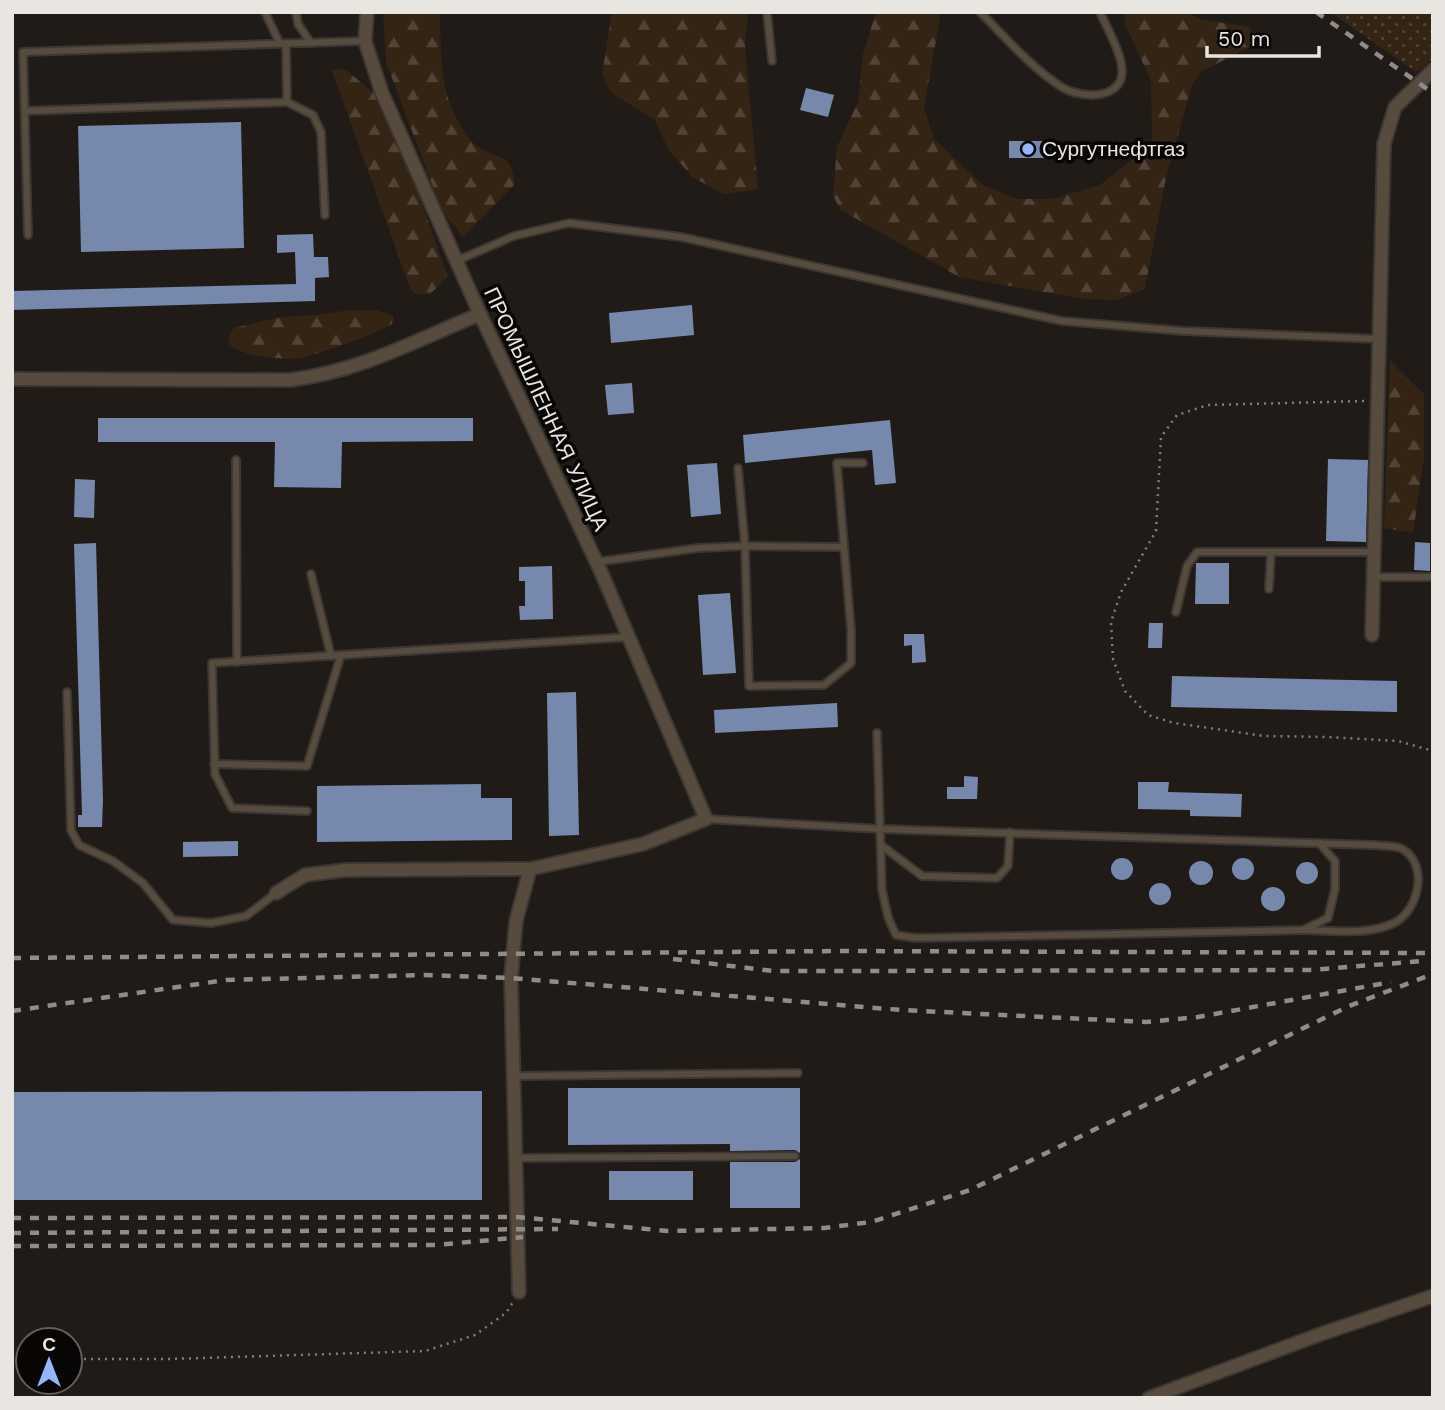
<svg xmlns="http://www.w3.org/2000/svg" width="1445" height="1410" font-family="'Work Sans',sans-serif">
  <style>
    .grass { fill: url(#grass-dots) }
    .forest { fill: url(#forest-firs) }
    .building { fill: #7689ad }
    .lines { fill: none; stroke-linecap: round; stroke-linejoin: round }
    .lane-casing { stroke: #3c3732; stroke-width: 10 }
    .street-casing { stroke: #3c3732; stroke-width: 16 }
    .path { stroke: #827e79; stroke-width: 2.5; stroke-dasharray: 2 5; stroke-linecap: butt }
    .lane { stroke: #574b3e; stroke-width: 6 }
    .street { stroke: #574b3e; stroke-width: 12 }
    .rail { stroke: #918c88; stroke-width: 4.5; stroke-dasharray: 9 9; stroke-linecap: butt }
    .poi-dot { fill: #93b7fd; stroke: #080605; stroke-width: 2.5 }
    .labels { text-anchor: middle; stroke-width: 7; stroke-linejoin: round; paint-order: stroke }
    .poi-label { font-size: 21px; fill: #e9e5e1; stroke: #080605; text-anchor: start }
    .street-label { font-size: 21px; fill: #e9e5e1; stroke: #080605 }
  </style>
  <defs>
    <pattern id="grass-dots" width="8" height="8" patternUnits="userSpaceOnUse" patternTransform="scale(1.75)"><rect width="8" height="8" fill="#332414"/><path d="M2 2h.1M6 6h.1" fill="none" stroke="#514436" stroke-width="1.8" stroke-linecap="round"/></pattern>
    <pattern id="forest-firs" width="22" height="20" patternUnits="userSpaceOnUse" patternTransform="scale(1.75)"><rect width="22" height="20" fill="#332414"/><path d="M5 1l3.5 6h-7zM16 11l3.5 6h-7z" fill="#514436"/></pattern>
  </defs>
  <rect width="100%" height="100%" fill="#201b16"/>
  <path class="grass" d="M1330,12H1433V59L1416,72Z"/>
  <g class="forest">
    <path d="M383,12H440C441,51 439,84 457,120C462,127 470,142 477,146C498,161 514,152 514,185L463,237L442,211L386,62Z"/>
    <path d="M612,12H748L745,47L758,189L724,194L694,178L669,151L655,120L610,92L602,74Z"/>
    <path d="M876,12H938L940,18L924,108L934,139L983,185L1017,199H1052L1100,185L1152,144L1151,81L1125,24V12H1185L1200,19L1250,27L1257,43L1201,72L1192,85L1166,178L1145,289L1116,300L1084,299L959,277L841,210L833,196L837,147L858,102L863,54Z"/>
    <path d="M339,68L347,71L379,97L414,182L448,277L430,294H415L410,288L332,71Z"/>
    <path d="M350,310H376L393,316L392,324C371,336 325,352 301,358C288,361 234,356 229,343C227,337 231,332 234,328L281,317L316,315Z"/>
    <path d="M1390,361L1424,394V458L1413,533L1384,528Z"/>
  </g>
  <g class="building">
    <path d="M806,88L834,95L828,117L800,110Z"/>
    <path d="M241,122L244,248L81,252L78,126Z"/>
    <rect x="1009" y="141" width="39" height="17"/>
    <path d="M313,234L314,257H328L329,277L315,278V301L12,310V291L296,284L295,252L277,253V235Z"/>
    <path d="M692,305L694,335L611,343L609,313Z"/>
    <path d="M632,383L634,413L608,415L605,385Z"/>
    <path d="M98,418H473V441L342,442L341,488L274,487L275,442H98Z"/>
    <path d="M890,420L896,483L875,485L872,450L745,463L743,435Z"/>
    <path d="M1328,459L1368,460L1366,542L1326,541Z"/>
    <path d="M717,463L721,514L691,517L687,465Z"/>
    <path d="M75,479L95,480L94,518L74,517Z"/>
    <path d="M1415,542L1430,543V571L1414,570Z"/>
    <path d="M96,543L103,800L102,827H78V815H82L74,544Z"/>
    <path d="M1196,563H1229V604H1195Z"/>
    <path d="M552,566L553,619L520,620L519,606H525V581H519V567Z"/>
    <path d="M730,593L736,673L703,675L698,595Z"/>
    <path d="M1149,623H1163L1162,648H1148Z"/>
    <path d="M904,634H924L926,662L912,663V645L904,646Z"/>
    <path d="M1172,676L1397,681V712L1171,707Z"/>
    <path d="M576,692L579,835L549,836L547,693Z"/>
    <path d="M837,703L838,727L715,733L714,710Z"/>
    <path d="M964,776L978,777L977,799H947V787H964Z"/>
    <path d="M1138,782H1169L1168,792L1242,794L1241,817L1190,816V810L1138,809Z"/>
    <path d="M481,784V798H512V840L317,842V786Z"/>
    <path d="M238,841V856L183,857V842Z"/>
    <circle cx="1243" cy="869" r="11"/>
    <circle cx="1122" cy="869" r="11"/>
    <circle cx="1201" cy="873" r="12"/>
    <circle cx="1307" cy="873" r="11"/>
    <circle cx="1160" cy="894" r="11"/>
    <circle cx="1273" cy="899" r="12"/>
    <path d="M568,1088H800V1153L795,1150L730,1151V1144L568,1145Z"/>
    <path d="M482,1091V1200H12V1092Z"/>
    <path d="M800,1159V1208H730V1162H795Z"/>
    <rect x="609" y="1171" width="84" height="29"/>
  </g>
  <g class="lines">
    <g class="lane-casing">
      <g id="lane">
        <path d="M265,12L280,44"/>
        <path d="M296,12L298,24L311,43"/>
        <path d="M767,12L772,61"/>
        <path d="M980,12C1005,37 1030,66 1060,86C1081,100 1130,101 1121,62C1117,45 1107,28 1100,12"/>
        <path d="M287,102L313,115L321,132L325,215"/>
        <path d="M25,111L287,102L286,43"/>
        <path d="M28,235L23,52L365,41"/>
        <path d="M456,261L514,236L569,223L681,237L1062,321L1184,331L1378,339"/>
        <path d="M236,460L237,662"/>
        <path d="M844,547L745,546L749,686L824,685L851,663V630L837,463H863"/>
        <path d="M596,562L698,548L745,546L738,468"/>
        <path d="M311,574L331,656"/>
        <path d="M1374,577H1433"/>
        <path d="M1269,589L1271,552"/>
        <path d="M1176,612L1187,566L1197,552H1374"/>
        <path d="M67,692L71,830L79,845L113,861L143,883L173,920L211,923L246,916L276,893"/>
        <path d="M877,733L882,890L888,917L896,935L916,938L1303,930L1328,918L1335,889V861L1319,843"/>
        <path d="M214,764L307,766L341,655"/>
        <path d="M307,811L232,808L215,774L212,663L629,637"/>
        <path d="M706,819L881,829L1373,845C1382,846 1397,845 1404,850C1429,867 1418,911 1394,923C1367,936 1332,930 1303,930"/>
        <path d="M881,845L922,876L997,878L1008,866L1010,832"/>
        <path d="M514,1076L798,1073"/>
        <path d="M515,1158L795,1156"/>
      </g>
    </g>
    <g class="street-casing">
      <g id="street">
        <path d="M367,12L365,41L382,93L480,314L602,574L706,819L643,844L530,869L516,921L511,978L519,1292"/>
        <path d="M12,379L290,380C358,372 417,340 480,314"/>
        <path d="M1372,635L1384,144L1395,107L1433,70"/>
        <path d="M276,893L305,875L346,870L530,869"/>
        <path d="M1149,1398L1321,1334L1433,1296"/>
      </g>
    </g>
    <g class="path">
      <path d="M1364,401L1208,405L1177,415L1161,437L1156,531L1121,592L1111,622L1113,659L1125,691L1148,715L1174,723L1264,736L1328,737L1398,741L1433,751"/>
      <path d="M70,1359H170L425,1351L475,1335L506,1313L513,1302"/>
      <path d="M12,1361L28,1360"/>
    </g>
    <use href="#lane" class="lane"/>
    <use href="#street" class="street"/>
    <g class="rail">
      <path d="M1316,12L1433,93"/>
      <path d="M12,958L842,951L1433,953"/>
      <path d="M673,959L773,971H848L1312,970L1421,961"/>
      <path d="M12,1011L226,980L424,975L511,978L901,1010L1146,1022L1198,1017L1391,982"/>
      <path d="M12,1218L517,1217L668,1231L824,1228L871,1222L970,1190L1349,1006L1433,974"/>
      <path d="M12,1233L558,1229"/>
      <path d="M12,1246L436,1245L523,1237"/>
    </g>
  </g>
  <circle class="poi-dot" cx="1028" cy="149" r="7"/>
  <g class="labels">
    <g class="poi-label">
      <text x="1042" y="156">Сургутнефтгаз</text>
    </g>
    <g class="street-label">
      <text transform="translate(546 409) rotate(65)" y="7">ПРОМЫШЛЕННАЯ УЛИЦА</text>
    </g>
  </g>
  <rect width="1445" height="1410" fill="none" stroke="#e9e5e1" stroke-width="28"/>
  <g transform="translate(49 1361)"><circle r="33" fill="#080605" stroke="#625f5d" stroke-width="2"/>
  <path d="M0-5L12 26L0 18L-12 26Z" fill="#93b7fd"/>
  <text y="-10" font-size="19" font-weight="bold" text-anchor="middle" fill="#e9e5e1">С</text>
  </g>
  <path d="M1207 46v10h112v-10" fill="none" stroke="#e9e5e1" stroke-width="3.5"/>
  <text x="1218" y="46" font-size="21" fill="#e9e5e1" stroke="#080605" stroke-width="5" paint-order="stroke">50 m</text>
</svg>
